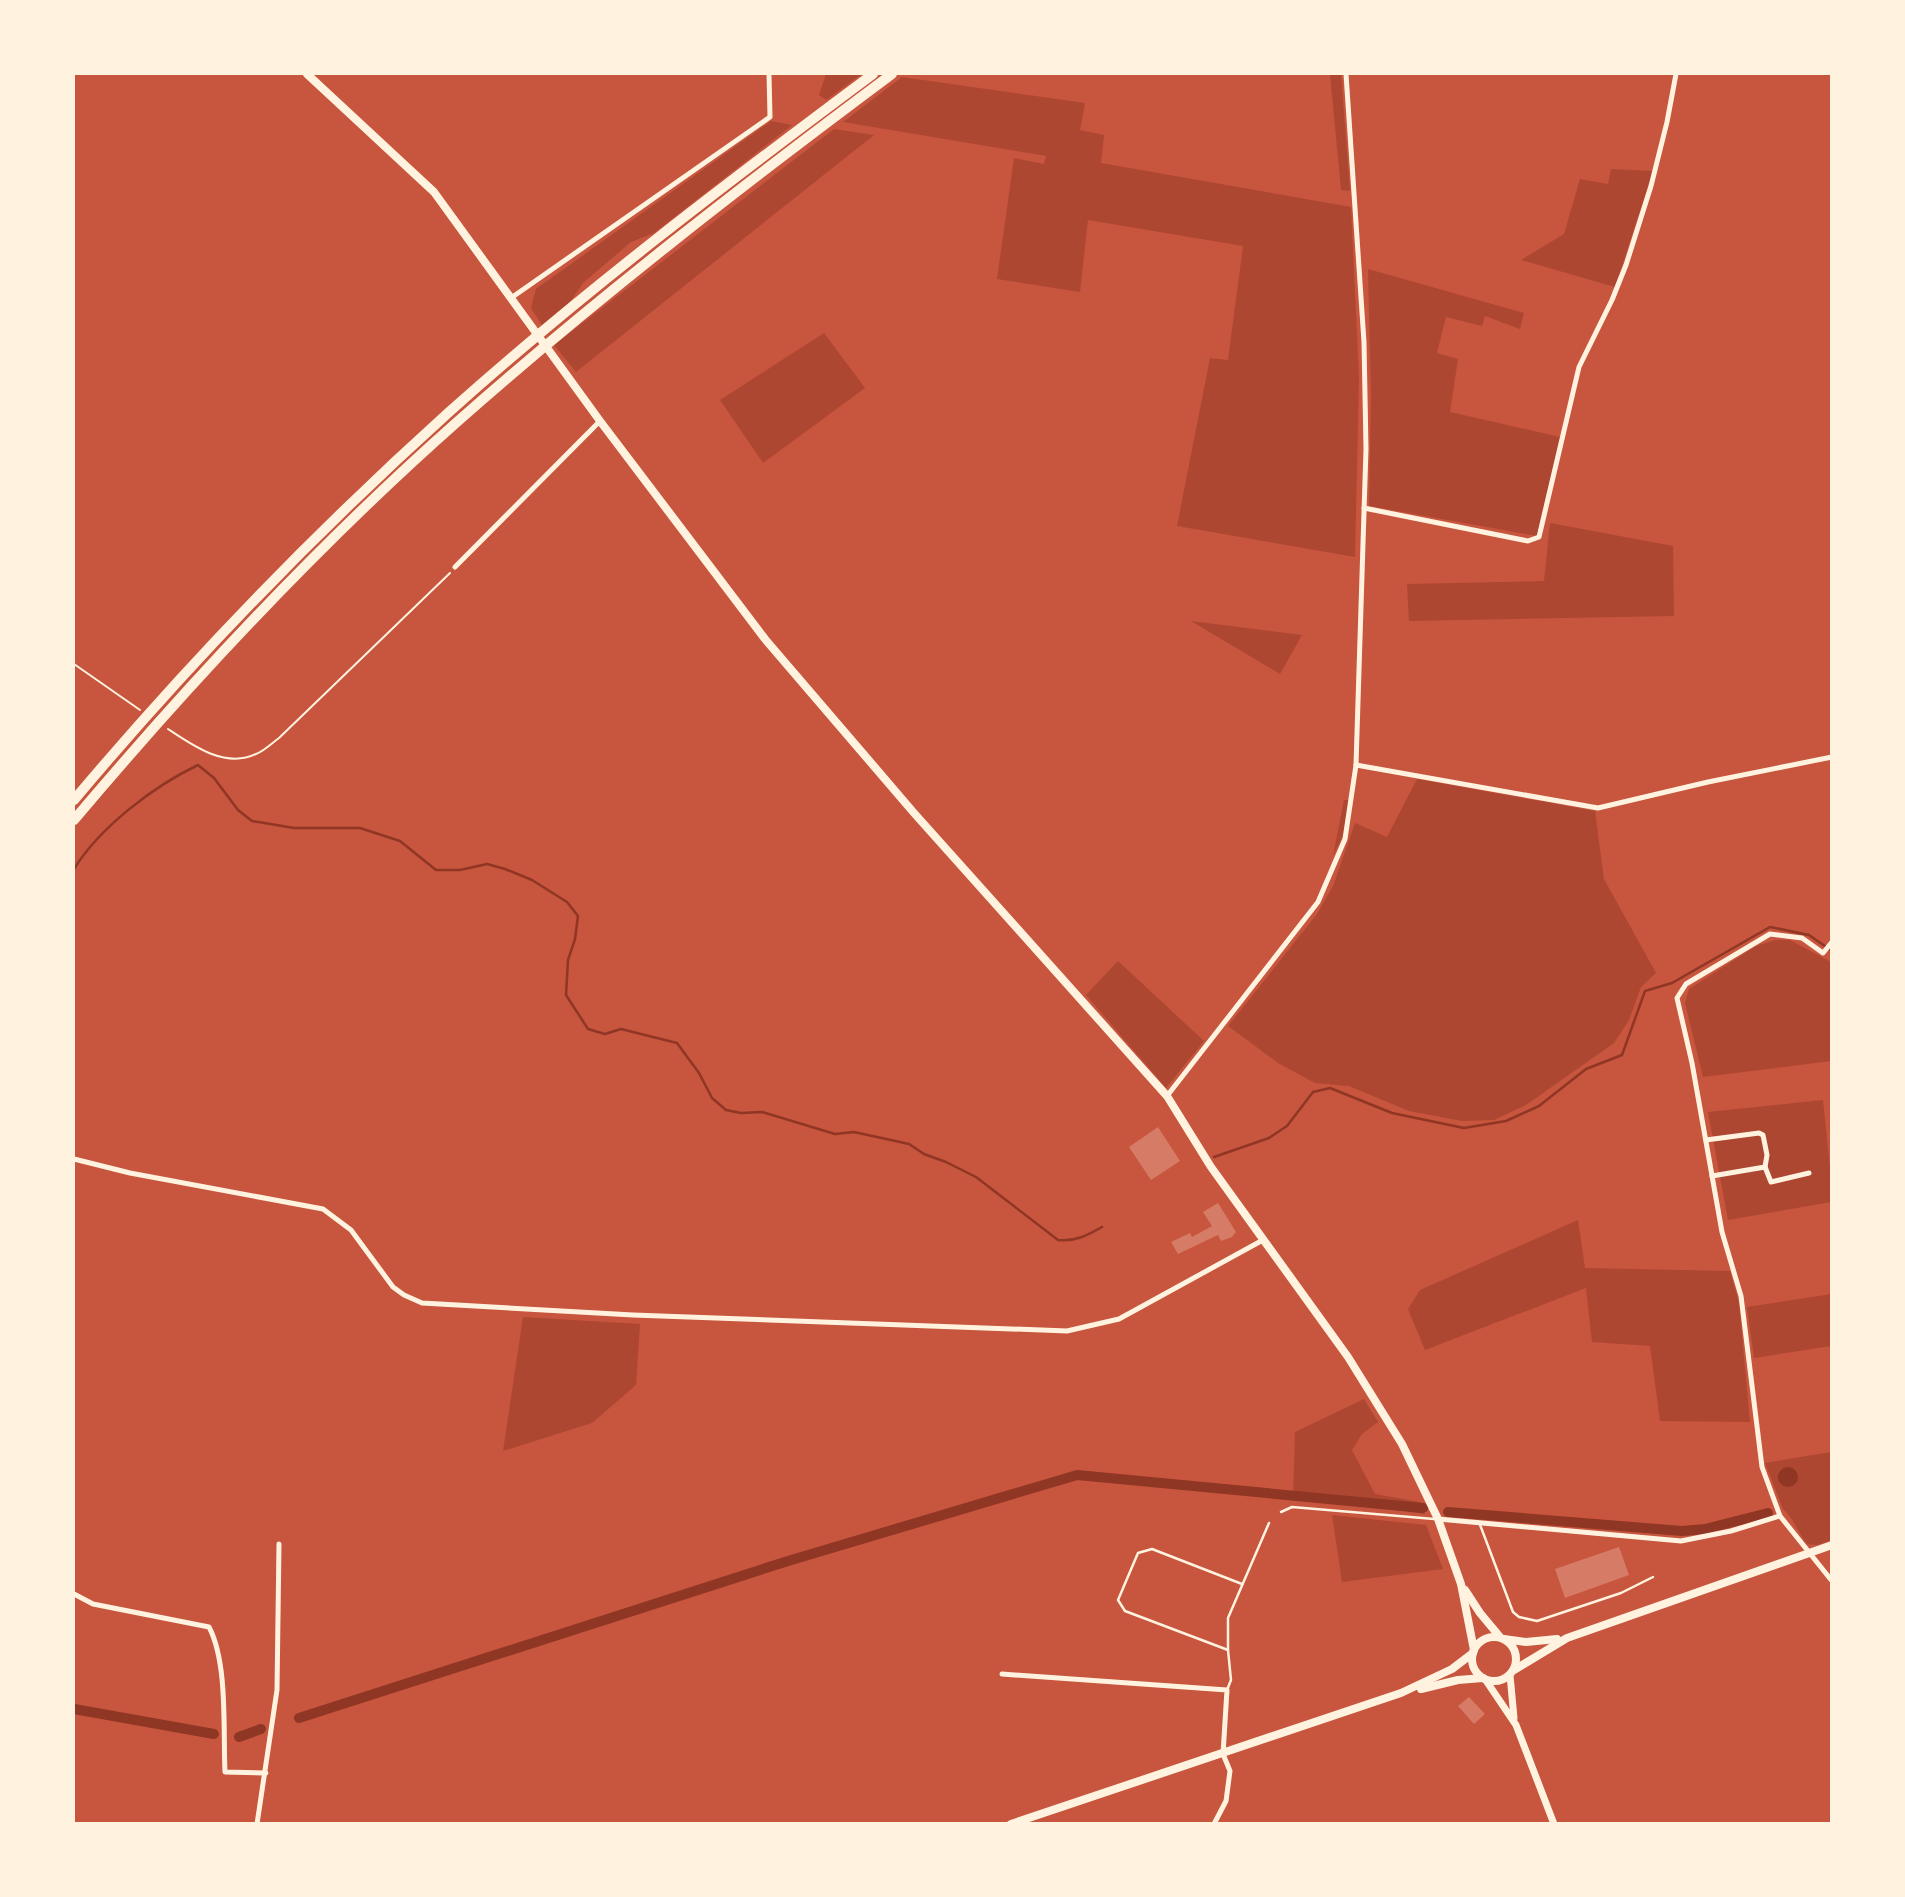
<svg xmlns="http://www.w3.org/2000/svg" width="1905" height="1897" font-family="'IBM Plex Serif',serif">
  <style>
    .green { fill: #ae4732 }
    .water { fill: #8f3625 }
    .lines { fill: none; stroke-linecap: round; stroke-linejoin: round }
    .stream { stroke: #8f3625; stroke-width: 2.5 }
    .canal { stroke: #8f3625; stroke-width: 10 }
    .building { fill: #d67c66 }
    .path { stroke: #fff3e0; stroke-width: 2 }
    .service { stroke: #fff3e0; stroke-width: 2.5 }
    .minor { stroke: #fff3e0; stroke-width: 5 }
    .tertiary { stroke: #fff3e0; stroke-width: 7 }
    .secondary { stroke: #fff3e0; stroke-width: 8 }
    .trunk { stroke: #fff3e0; stroke-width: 10 }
  </style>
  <rect width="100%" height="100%" fill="#c8553d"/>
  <g class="green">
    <path d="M826,74H862L826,100L819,95Z"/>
    <path d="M1330,74H1341L1350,191L1341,190Z"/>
    <path d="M902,77L1085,103L1080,130L1104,135L1101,163L1351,207L1359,378L1355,557L1177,526L1210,358L1228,360L1243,246L1088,220L1080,292L997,279L1014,158L1044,164L1046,156L843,122Z"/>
    <path d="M771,121L792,125L654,233L631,242L583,283L570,302L542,325L531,308L536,289Z"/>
    <path d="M834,129L874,135L576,372L554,345Z"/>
    <path d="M1611,169L1653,171L1615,287L1521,260L1564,234L1580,179L1608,184Z"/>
    <path d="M1368,269L1524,313L1520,329L1485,316L1482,326L1446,317L1437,353L1458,359L1450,412L1560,437L1537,536L1369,506L1371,395Z"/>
    <path d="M824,333L865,388L763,463L720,400Z"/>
    <path d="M1550,523L1673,546L1674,616L1409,621L1407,584L1544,581Z"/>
    <path d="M1191,621L1302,635L1280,674Z"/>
    <path d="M1417,779L1595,811L1604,879L1656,973L1641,987L1629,1020L1614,1043L1526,1105L1494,1120L1462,1121L1409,1111L1349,1086L1315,1083L1278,1063L1228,1026L1317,914L1333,886L1355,823L1387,837Z"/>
    <path d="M1344,800H1349L1343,835L1333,856Z"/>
    <path d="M1775,940H1790L1831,962V1061L1703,1077L1685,1003L1689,989L1756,946Z"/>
    <path d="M1118,961L1204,1041L1166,1088L1086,995Z"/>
    <path d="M1823,1100L1831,1177V1202L1728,1220L1708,1112Z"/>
    <path d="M1578,1220L1585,1268L1730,1271L1739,1303L1750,1422L1660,1421L1650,1346L1592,1342L1586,1288L1425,1350L1408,1309L1420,1290Z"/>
    <path d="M1831,1294V1346L1754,1358L1747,1307Z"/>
    <path d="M523,1317L640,1324L636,1385L592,1423L503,1451Z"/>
    <path d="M1364,1399L1378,1422L1362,1434L1352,1450L1375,1494L1420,1502L1425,1514L1293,1497L1295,1432Z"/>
    <path d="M1831,1452V1540L1818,1545L1807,1544C1798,1533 1793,1517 1783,1509L1765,1463Z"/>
    <path d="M1332,1515L1426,1525L1443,1569L1342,1582Z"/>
  </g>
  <circle class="water" cx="1788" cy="1477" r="10"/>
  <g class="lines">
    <g class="stream">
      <path d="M74,869C100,827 154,786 198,765L214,778L238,810L252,821L294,828H360L400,841L436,870H460L487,864L505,869L532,880L567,902L578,916L575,939L568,960L566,995L588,1029L605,1034L621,1029L677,1043L699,1073L712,1098L726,1110L741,1113L762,1112L835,1134L854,1132L909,1144L924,1154L946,1162L976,1177L1058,1240C1075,1242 1088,1235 1102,1227"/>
      <path d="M1214,1157L1269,1138L1287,1126L1313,1092L1330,1088L1392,1113L1464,1128L1506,1121L1539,1106L1586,1069L1622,1055L1645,991L1672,983L1770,927L1809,935L1832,951"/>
    </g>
    <g class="canal">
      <path d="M1448,1512L1682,1531L1705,1529L1768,1513"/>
      <path d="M74,1709L214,1734"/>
      <path d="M299,1718L788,1561L1077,1475L1423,1508"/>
      <path d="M239,1737L261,1729"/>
    </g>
  </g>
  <g class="building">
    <path d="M1158,1127L1180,1161L1151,1180L1129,1147Z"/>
    <path d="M1218,1203L1236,1232L1232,1237L1221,1241L1218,1235L1178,1254L1171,1242L1190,1233L1192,1237L1212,1226L1203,1212Z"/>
    <path d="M1619,1547L1629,1575L1565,1598L1555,1569Z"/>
    <path d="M1469,1697L1485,1714L1474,1724L1458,1706Z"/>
  </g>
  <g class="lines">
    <g class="path">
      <path d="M74,664L140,710"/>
      <path d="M168,729C192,745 225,769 256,754C264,751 272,743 279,738L450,573"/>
    </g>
    <g class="service">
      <path d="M1281,1512L1292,1507L1434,1519"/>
      <path d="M1479,1522L1513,1612L1519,1617L1537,1621L1621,1593L1653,1577"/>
      <path d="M1228,1650L1125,1611L1118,1600L1138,1553L1152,1549L1242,1584"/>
      <path d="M1227,1690L1231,1680L1228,1650V1618L1269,1523"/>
    </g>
    <g class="minor">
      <path d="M511,298L770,117L769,74"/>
      <path d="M1364,508L1528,541L1539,537L1579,367L1612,300L1626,265L1651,186L1667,122L1676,74"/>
      <path d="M455,567L600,421"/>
      <path d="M1356,765L1598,808L1708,782L1832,757"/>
      <path d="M1832,942L1823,953L1802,938L1770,934L1686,984L1677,998L1692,1063L1722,1232L1741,1296L1762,1467L1780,1516L1832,1581"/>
      <path d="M1167,1096L1318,902L1345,839L1356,765L1366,449L1364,342L1346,74"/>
      <path d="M1706,1140L1759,1133L1763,1135L1767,1155L1765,1167"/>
      <path d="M74,1159L130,1173L323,1209L351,1230L393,1287L404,1295L422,1303L633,1315L1067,1331L1119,1319L1263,1240"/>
      <path d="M1712,1176L1765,1167L1771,1182L1809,1173"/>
      <path d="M1438,1519L1681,1541L1731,1531L1780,1516"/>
      <path d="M74,1594L93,1604L209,1627C228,1663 223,1730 225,1772L266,1773"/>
      <path d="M1002,1674L1227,1690L1223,1754L1230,1771L1226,1801L1214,1824"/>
      <path d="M257,1824L277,1690L279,1544"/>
    </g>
    <g class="tertiary">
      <path d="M1510,1675L1514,1718"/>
      <path d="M1485,1679L1516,1725L1554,1824"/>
    </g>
    <g class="secondary">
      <path d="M307,74L434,192L600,421L765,639L914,813L1167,1096L1211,1167L1348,1357L1402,1444L1438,1519L1461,1584L1474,1650"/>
      <path d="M1465,1590L1480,1613L1500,1637"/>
      <circle cx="1494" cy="1659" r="22"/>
      <path d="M1504,1639L1526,1642L1557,1639"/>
      <path d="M1514,1670L1567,1638L1832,1545"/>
      <path d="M1421,1689L1458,1680L1483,1678"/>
      <path d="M1011,1824L1401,1693L1452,1669L1473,1653"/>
    </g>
    <g class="trunk">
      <path d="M74,800C190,662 314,534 448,413C583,292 728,182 873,74"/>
      <path d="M74,820C193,679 318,545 457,422C596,299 743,185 892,74"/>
    </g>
  </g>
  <rect width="1905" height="1897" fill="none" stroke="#fff3e0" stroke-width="150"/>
</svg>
